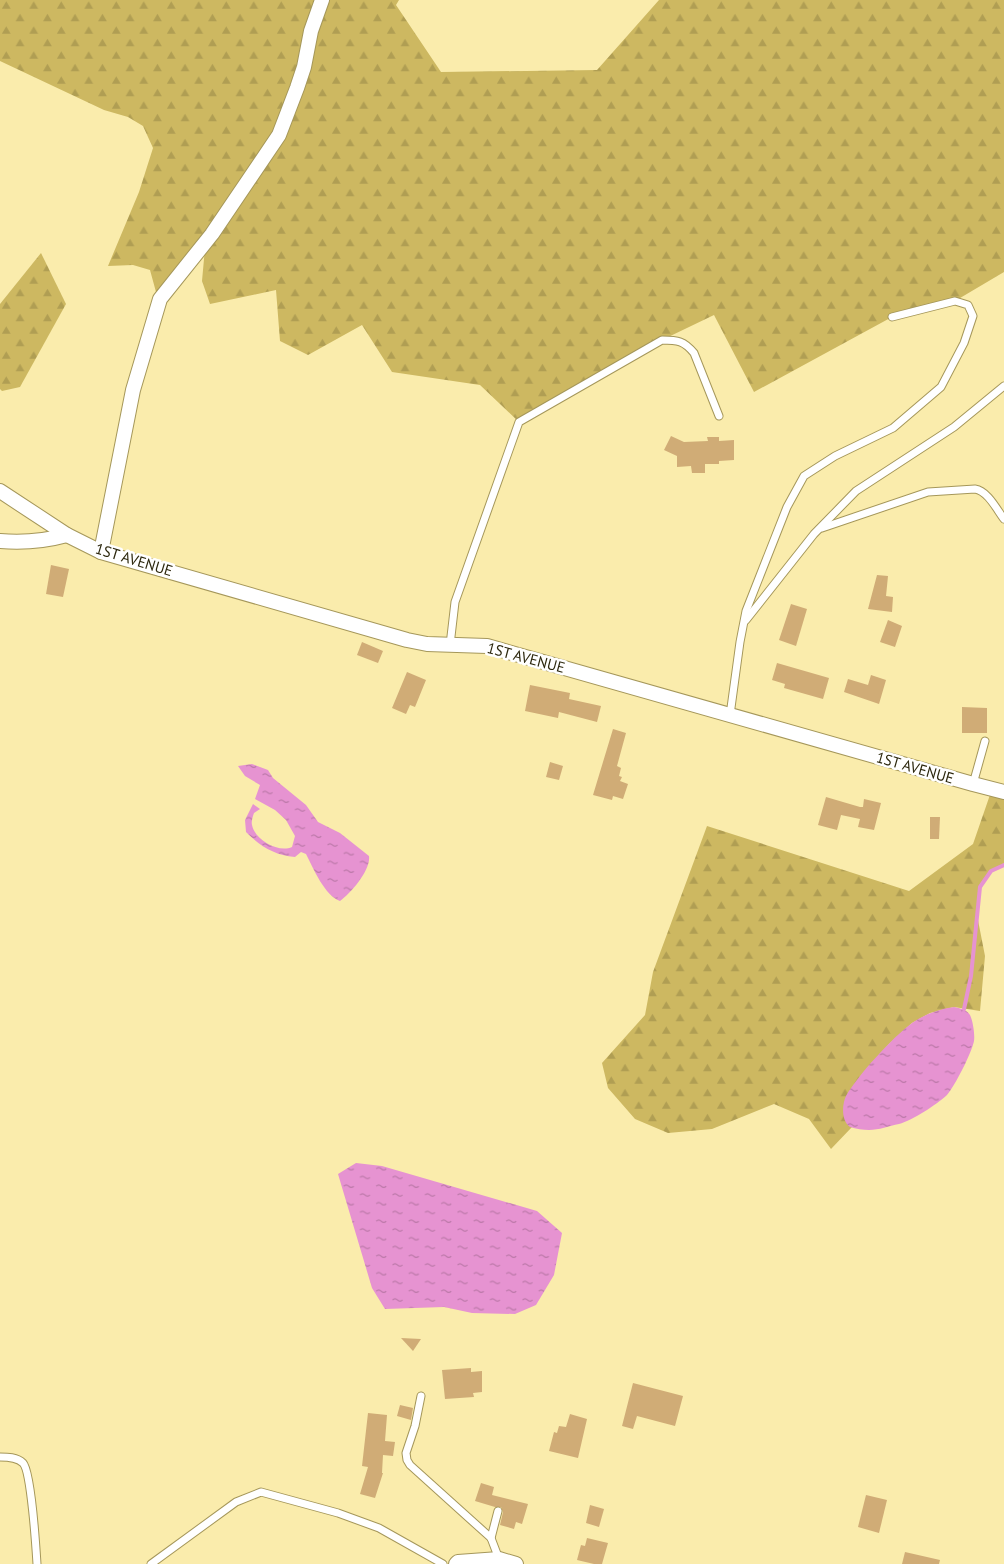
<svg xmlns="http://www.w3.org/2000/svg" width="1004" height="1564" font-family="'PT Sans',sans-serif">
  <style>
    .forest { fill: url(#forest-firs) }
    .water { fill: url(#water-ripples) }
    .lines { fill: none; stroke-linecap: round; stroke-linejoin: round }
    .stream { stroke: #e693d1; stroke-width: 4 }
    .building { fill: #d0ac76 }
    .lane-casing { stroke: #a5975a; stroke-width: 9 }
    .street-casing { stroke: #a5975a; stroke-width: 16 }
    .lane { stroke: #fff; stroke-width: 7 }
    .street { stroke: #fff; stroke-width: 14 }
    .labels { text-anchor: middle; stroke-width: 5; stroke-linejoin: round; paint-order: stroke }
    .street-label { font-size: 15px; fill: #2c270d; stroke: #fff }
  </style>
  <defs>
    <pattern id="forest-firs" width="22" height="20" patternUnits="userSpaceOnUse" patternTransform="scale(1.25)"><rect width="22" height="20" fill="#cdb861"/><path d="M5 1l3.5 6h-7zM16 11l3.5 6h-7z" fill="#b09e53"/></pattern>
    <pattern id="water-ripples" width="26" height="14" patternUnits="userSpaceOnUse" patternTransform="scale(1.25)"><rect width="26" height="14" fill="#e693d1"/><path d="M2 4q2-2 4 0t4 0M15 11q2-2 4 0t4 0" fill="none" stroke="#bb78a8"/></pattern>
  </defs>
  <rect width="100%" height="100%" fill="#faecac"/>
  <g class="forest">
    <path d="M0,0H399L396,5L441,72L597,70L659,0H1004V272L955,301L892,317L754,392L714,315L662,340L519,422L480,385L392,372L362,325L308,355L280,341L276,290L210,304L202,281L206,237L172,277L156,292L150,270L133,265L108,266L139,192L153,148L143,126L128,117L104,110L0,61Z"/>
    <path d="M41,253L66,304L20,387L2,391L0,389V304Z"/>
    <path d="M992,789L1004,792V866L991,871L980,887L977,915L985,956L980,1011L954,1007L930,1013L912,1023L889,1044L865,1071L847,1095L844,1112L852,1127L831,1149L809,1119L774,1104L712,1129L668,1133L635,1119L608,1088L602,1063L645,1015L653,972L707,826L909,891L973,844Z"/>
  </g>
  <g class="water">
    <path d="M252,764L268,770L273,778L306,805L318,822L340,833L369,856C371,870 351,893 340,901C325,896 313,868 306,854L301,852L295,857C274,855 260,846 246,832L245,820L253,804L260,809L254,813C253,816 251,821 252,825C255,840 278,853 292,847L295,836L286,820L275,810L255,799L260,785L245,776L238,766Z"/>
    <path d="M954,1007C960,1008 967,1010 970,1015C973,1021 975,1035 974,1041C972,1052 955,1086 947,1095C936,1105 913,1120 899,1124C889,1126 879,1130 869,1130C863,1130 856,1129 850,1127C841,1121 842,1104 846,1096C858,1075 893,1037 912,1023C925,1014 939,1009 954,1007Z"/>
    <path d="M356,1163L382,1166L537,1211L562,1233L554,1275L536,1305L515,1314L472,1313L444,1307L385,1309L372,1288L338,1174Z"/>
  </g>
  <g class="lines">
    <path class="stream" d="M964,1009L971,976L980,887L991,871L1004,865"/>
  </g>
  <g class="building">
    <path d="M671,436L684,442L708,441L707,437H719V441L734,440V460L719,461V464H705V473H692L691,466L677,467V456L664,450Z"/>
    <path d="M51,565L69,569L63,597L46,594Z"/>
    <path d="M877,575L888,576L886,596L893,597L892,612L868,609Z"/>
    <path d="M791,604L807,609L796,646L779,640Z"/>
    <path d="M888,620L902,626L895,647L880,642Z"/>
    <path d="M362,642L383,651L378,663L357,655Z"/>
    <path d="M777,663L829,678L823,699L784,688L785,684L772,680Z"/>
    <path d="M407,672L426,680L415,707L410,705L406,714L392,708Z"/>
    <path d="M871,675L886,680L879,704L844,692L848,679L868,685Z"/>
    <path d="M530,685L570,693L569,699L601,706L597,722L559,712L558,718L525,711Z"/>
    <path d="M962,707L987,708V733H962Z"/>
    <path d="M613,729L626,733L617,766L621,768L619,776L622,777L620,781L628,784L623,799L613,796L612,800L593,795Z"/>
    <path d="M550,762L563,766L559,780L546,777Z"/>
    <path d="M826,797L860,807H863L864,799L881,803L874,830L858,827L860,819L841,815L837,830L818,825Z"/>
    <path d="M930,817H940L939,839H930Z"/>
    <path d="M401,1338L421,1339L413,1351Z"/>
    <path d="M471,1368V1372L482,1371V1392L473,1393L474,1397L445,1399L442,1370Z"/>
    <path d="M633,1383L683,1396L675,1426L637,1416L633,1429L622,1426Z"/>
    <path d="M400,1405L413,1408L411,1420L397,1416Z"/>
    <path d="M368,1413L387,1415L385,1441L395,1442L393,1456L383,1455L382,1473H383L375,1498L360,1494L368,1467L362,1466Z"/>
    <path d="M570,1414L587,1419L578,1458L549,1451L554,1432L557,1433L559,1426L566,1427Z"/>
    <path d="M481,1483L494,1487L492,1495L528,1504L522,1524L516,1522L514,1529L500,1525L503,1512L501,1507H495L475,1501Z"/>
    <path d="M866,1495L887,1500L879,1533L858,1527Z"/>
    <path d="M590,1505L604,1509L599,1527L586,1523Z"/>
    <path d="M587,1538L608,1543L602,1564H594L577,1560L581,1545L585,1546Z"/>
    <path d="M905,1552L940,1560L939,1564H902Z"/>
  </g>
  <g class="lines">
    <g class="lane-casing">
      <g id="lane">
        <path d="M822,528L928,492L975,489C988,491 997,510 1004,519"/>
        <path d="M746,620L814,534L856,491L954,427L1004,386"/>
        <path d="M450,645L455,602L519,422L662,340C678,340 684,341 694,353L719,416"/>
        <path d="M730,715L740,642L746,611L787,507L804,476L835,456L893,428L941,387L964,343L973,316L968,305L955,301L892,317"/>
        <path d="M973,784L985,741"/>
        <path d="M421,1396L415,1426L406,1453L407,1460L410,1465L491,1538L499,1559"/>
        <path d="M0,1457C7,1457 17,1457 23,1463C31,1471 36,1548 37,1564"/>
        <path d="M491,1538L498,1511"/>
        <path d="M151,1564L236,1502L261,1492L338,1513L379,1528L443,1564"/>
      </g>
    </g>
    <g class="street-casing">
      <g id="street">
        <path d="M0,491L67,535L101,552L407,640L427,644L487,646L973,784L1004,792"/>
        <path d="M0,541C23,543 45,541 67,535"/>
        <path d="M101,552L133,390L160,299L212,234L279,135L297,88L304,67L311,31L322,0"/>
        <path d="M456,1564L458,1562L499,1559L516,1564"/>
      </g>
    </g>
    <use href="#lane" class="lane"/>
    <use href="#street" class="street"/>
  </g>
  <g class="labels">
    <g class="street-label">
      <text transform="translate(134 560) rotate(17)" y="5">1ST AVENUE</text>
      <text transform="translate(526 658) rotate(15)" y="5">1ST AVENUE</text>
      <text transform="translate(915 768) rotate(16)" y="5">1ST AVENUE</text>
    </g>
  </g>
</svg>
